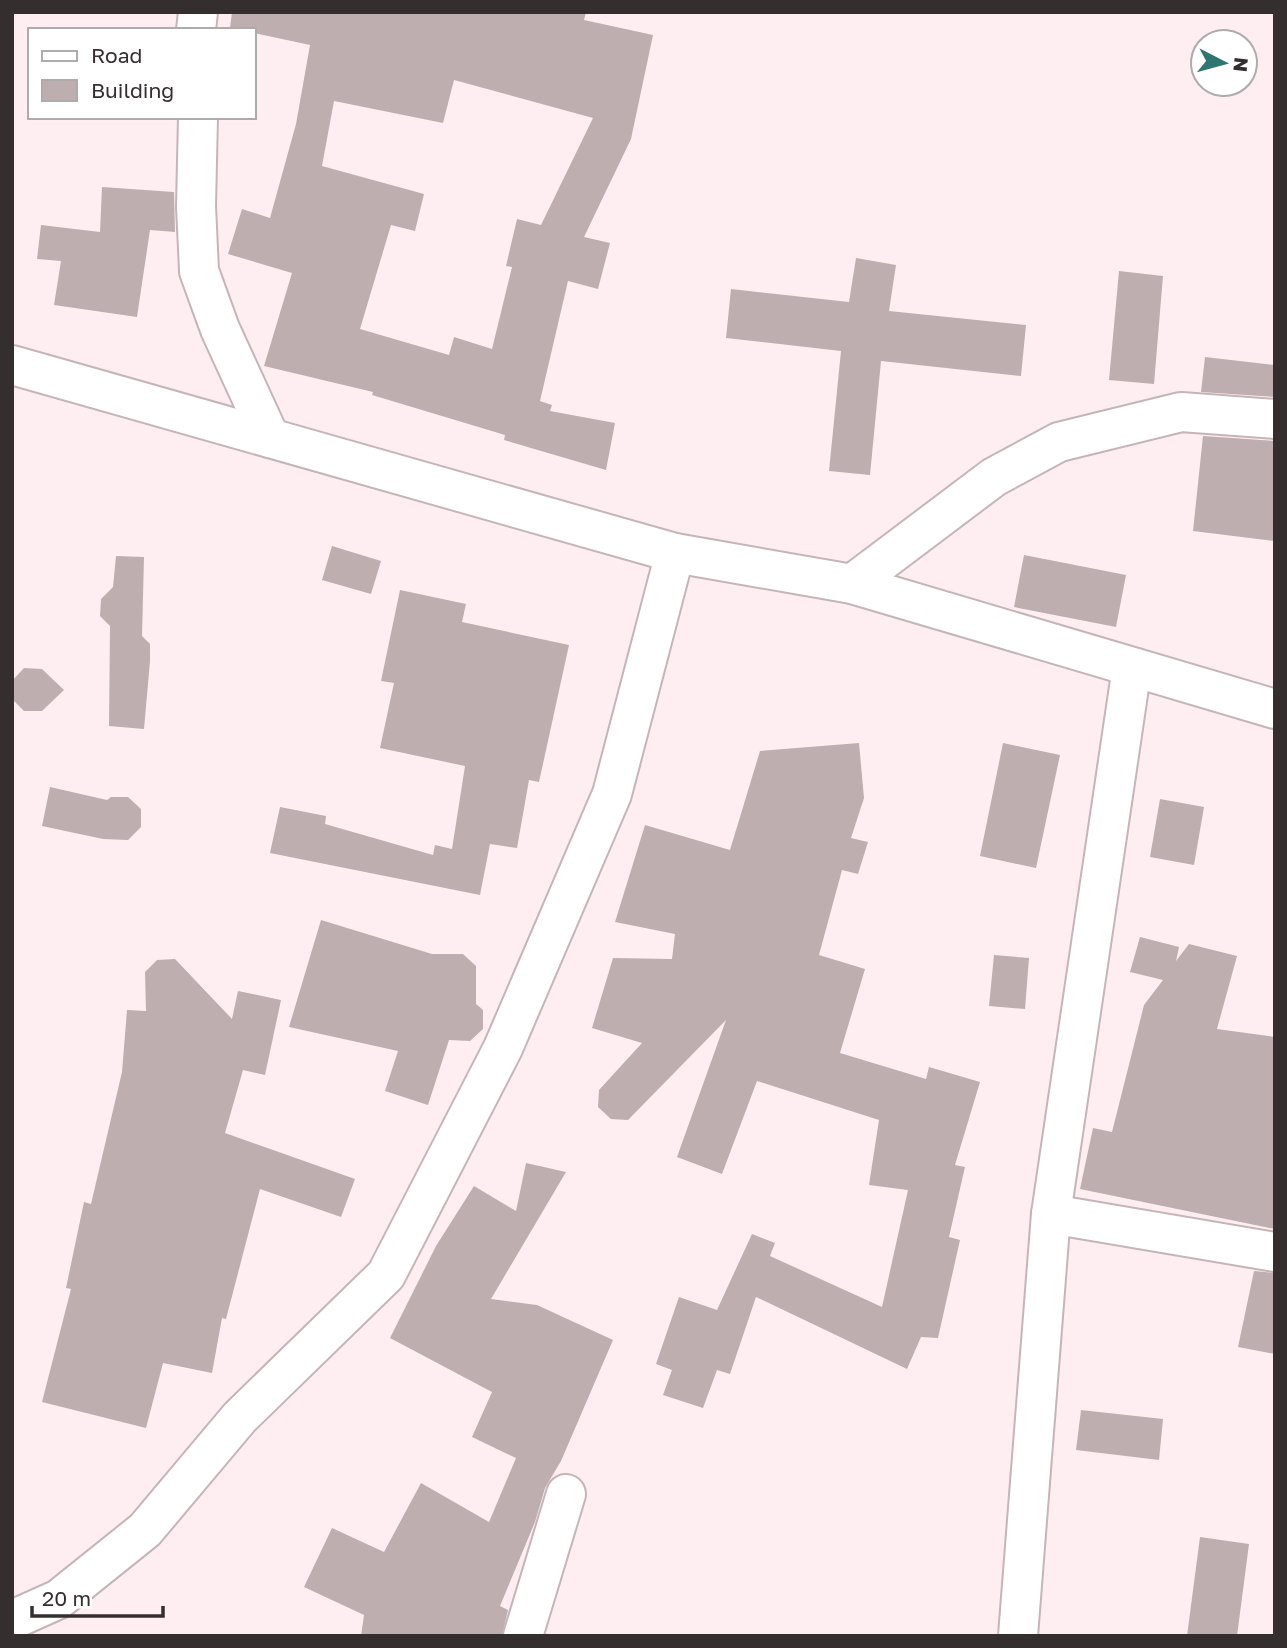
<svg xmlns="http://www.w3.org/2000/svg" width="1287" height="1648" font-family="'Golos Text',sans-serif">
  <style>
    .building { fill: #beaeb0; fill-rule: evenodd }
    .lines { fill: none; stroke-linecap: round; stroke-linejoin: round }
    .minor-casing { stroke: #c5b5b8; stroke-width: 42 }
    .minor { stroke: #fff; stroke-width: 38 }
  </style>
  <rect width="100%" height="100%" fill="#ffeef1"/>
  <g class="building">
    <path d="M232,12H586L584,20L653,35L631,139L584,237L610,243L598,289L568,281L540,401L552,405L550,411L615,423L606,470L504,440L505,435L372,395L373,392L264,366L292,273L228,254L242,209L270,218L296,124L310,45L254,33V30L230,28ZM454,80L593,118L541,225L517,219L506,266L512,267L492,349L454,337L449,355L360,329L391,225L415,231L424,194L322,166L334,101L443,123Z"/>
    <path d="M102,187L174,192L175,232L150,230L137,317L54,305L61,261L37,259L41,225L100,232Z"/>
    <path d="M856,258L896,265L889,311L1026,325L1021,376L881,361L870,475L829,471L841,351L726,338L731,289L849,302Z"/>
    <path d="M1119,271L1163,276L1154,384L1109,380Z"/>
    <path d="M1205,357L1275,365V397L1201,392Z"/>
    <path d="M1203,436L1275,441V541L1193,531Z"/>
    <path d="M332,546L381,561L371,594L322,580Z"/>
    <path d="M1024,555L1126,575L1116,627L1014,607Z"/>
    <path d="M116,556L144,557L142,636L150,644V661L144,729L109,726L110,626L100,616L101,599L113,587Z"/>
    <path d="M400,590L466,604L462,622L569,645L539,782L529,780L517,848L490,844L480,895L270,853L280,807L326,816L325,824L433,855L435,845L452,849L465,766L380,748L394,683L381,681Z"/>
    <path d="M24,668L42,669L64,690L42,711H24L12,699V681Z"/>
    <path d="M859,743L864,798L851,838L868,842L858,874L842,870L819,955L865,969L840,1053L926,1079L929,1067L980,1082L955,1165L965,1167L949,1237L960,1240L938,1338L921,1337L907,1369L756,1297L730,1374L717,1370L703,1408L663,1395L672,1370L656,1364L679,1297L717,1310L752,1234L775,1243L770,1256L882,1307L908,1190L869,1185L879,1120L757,1081L722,1174L677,1157L726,1020L628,1120L611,1119L598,1107L599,1090L642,1043L592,1028L613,958L672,959L675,934L615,922L645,825L730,850L760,751Z"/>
    <path d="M1003,743L1060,755L1036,868L980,856Z"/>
    <path d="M50,787L107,800L111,797H128L141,809V827L128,840L103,839L42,826Z"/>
    <path d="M1160,799L1204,807L1194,865L1150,857Z"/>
    <path d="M321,920L432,954H463L476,966V1004L483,1010V1029L470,1041L449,1040L428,1105L385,1091L398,1051L289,1027Z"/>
    <path d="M1140,937L1179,947L1176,961L1189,944L1237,956L1217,1029L1275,1037V1229L1080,1189L1093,1128L1112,1132L1144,1005L1163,980L1130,972Z"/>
    <path d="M994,955L1029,958L1025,1009L989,1006Z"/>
    <path d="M175,959L232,1019L238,991L281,1000L265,1075L243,1070L225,1133L355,1179L341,1217L260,1189L226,1319L222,1318L212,1373L163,1363L146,1428L42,1402L71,1289L66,1288L84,1202L91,1204L122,1072L127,1010L146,1011L145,972L157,960Z"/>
    <path d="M526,1163L566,1172L491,1299L537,1305L613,1340L561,1461L545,1488L535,1522L500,1606L508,1610L502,1636H361L364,1615L304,1587L332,1528L384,1552L421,1483L489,1522L516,1458L472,1437L492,1392L390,1338L436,1246L474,1186L516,1211Z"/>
    <path d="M1254,1271L1275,1273V1354L1238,1347Z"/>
    <path d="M1081,1410L1163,1419L1159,1460L1076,1450Z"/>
    <path d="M1200,1537L1249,1544L1237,1636H1187Z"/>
  </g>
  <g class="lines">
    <g class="minor-casing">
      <g id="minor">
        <path d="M196,30L198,12"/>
        <path d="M198,117L196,206L199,271L220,329L270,438"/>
        <path d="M12,365L675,553L852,584L1275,709"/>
        <path d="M852,584L994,477L1059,442L1181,412L1275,419"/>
        <path d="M1051,1214L1275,1252"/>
        <path d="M12,1620L59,1599L145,1530L240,1417L386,1275L503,1048L612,794L675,553"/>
        <path d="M523,1636L566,1494"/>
        <path d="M1018,1636L1051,1214L1132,667"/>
      </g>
    </g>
    <use href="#minor" class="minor"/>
  </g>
  <rect width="1287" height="1648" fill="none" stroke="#342e2f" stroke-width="28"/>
  <rect x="28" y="28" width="228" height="91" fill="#ffffff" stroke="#aeabac" stroke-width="2"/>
  <rect x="42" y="51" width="35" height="10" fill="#ffffff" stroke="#aeabac" stroke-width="2"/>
  <text x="91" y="63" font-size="21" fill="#342e2f">Road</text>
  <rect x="42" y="80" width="35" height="21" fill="#beaeb0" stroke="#aeabac" stroke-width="2"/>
  <text x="91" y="98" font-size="21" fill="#342e2f">Building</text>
  <g transform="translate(1224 63) rotate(96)"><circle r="33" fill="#ffffff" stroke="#aeabac" stroke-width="2"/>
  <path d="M0-5L12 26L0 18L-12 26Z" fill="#2e7670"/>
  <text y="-10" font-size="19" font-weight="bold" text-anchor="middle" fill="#342e2f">N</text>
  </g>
  <path d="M32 1606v10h131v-10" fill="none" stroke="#342e2f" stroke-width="3.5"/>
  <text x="42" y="1606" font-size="21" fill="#342e2f" stroke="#ffffff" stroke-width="5" paint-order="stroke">20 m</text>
</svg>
